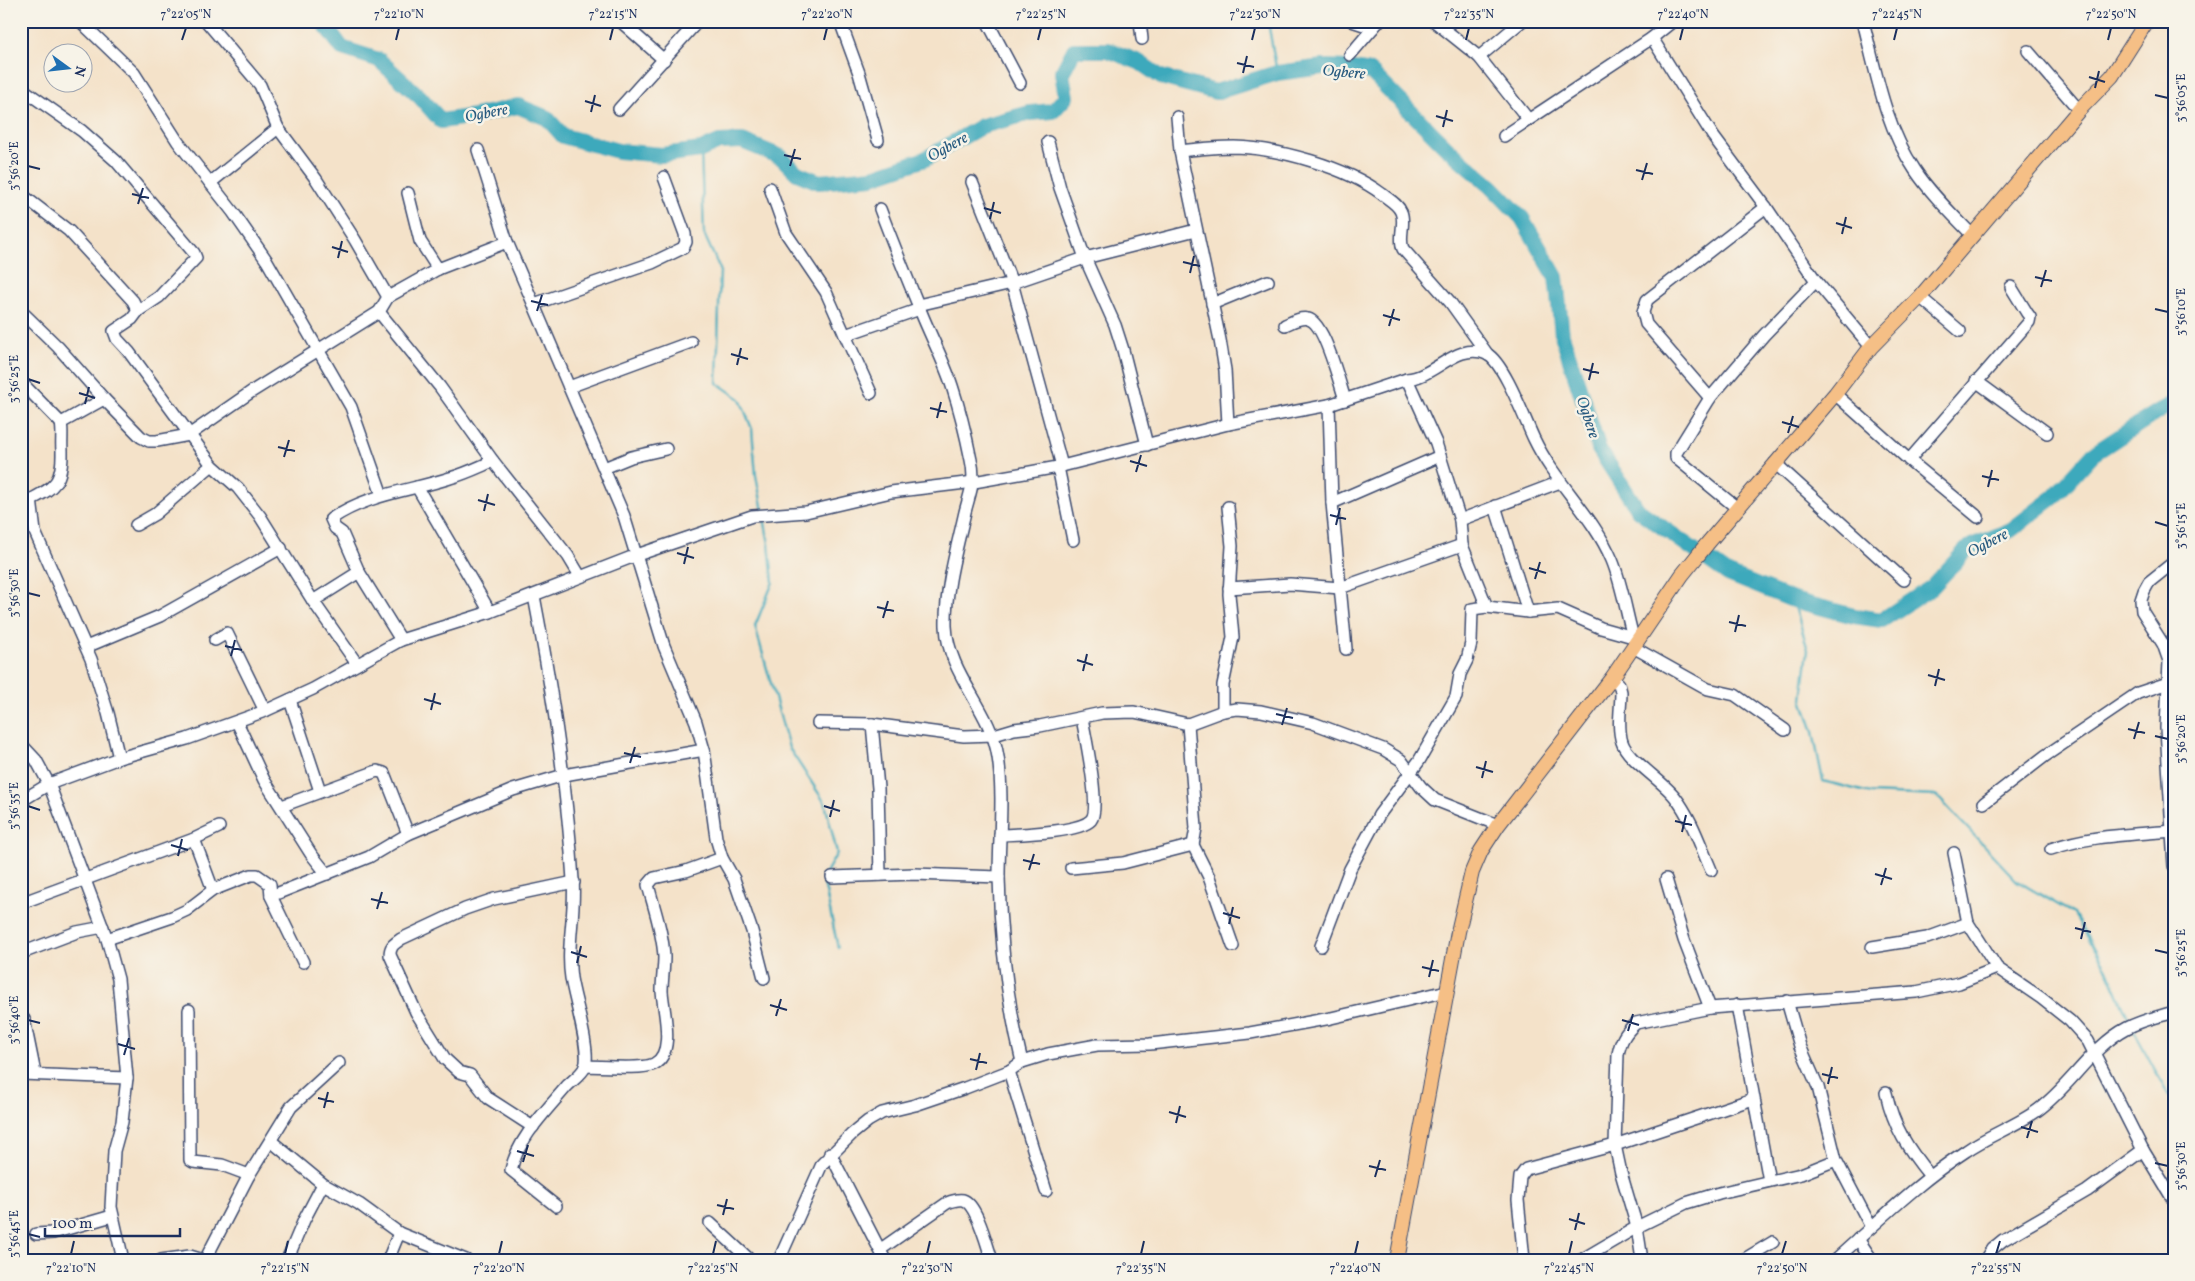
<svg xmlns="http://www.w3.org/2000/svg" width="2195" height="1281" font-family="Vollkorn,serif">
  <style>
    .lines { fill: none; stroke-linecap: round; stroke-linejoin: round }
    .stream { stroke: #3ca9bc; stroke-width: 2.5 }
    .river { stroke: #3ca9bc; stroke-width: 16 }
    .minor-casing { stroke: #3c4a6e; stroke-width: 14 }
    .major-casing { stroke: #3c4a6e; stroke-width: 16 }
    .minor { stroke: #fff; stroke-width: 11 }
    .major { stroke: #f5bf86; stroke-width: 14 }
    .ticks { fill: none; stroke: #1b2f5e; stroke-width: 2 }
    .labels { text-anchor: middle; stroke-width: 5; stroke-linejoin: round; paint-order: stroke }
    .water-label { font-size: 16px; font-style: italic; fill: #275a7f; stroke: #f7f3e8 }
    .neatline { fill: none; stroke: #1b2f5e; stroke-width: 2 }
    .ticks-label { font-size: 12px; text-anchor: middle; fill: #1b2f5e }
  </style>
  <rect width="100%" height="100%" fill="#f7f3e8"/>
  <filter id="ink" filterUnits="userSpaceOnUse"><feTurbulence type="fractalNoise" baseFrequency=".02" numOctaves="2"/><feDisplacementMap in="SourceGraphic" scale="10" xChannelSelector="R" yChannelSelector="G"/><feConvolveMatrix kernelMatrix="1 2 1 2 8 2 1 2 1" color-interpolation-filters="sRGB"/></filter>
  <filter id="wash" filterUnits="userSpaceOnUse"><feTurbulence type="fractalNoise" baseFrequency=".0096" numOctaves="4" result="noise"/><feDisplacementMap in="SourceGraphic" scale="20" xChannelSelector="R" yChannelSelector="G"/><feGaussianBlur stdDeviation="1.12" result="paint"/><feColorMatrix in="noise" values="0 0 0 0 0 0 0 0 0 0 0 0 0 0 0 0 0 1.4 0 .05"/><feComposite in="paint" operator="in"/></filter>
  <g filter="url(#wash)">
    <rect width="100%" height="100%" fill="#f4e2c9"/>
    <g class="lines">
      <g class="stream">
        <path d="M1275,21L1269,28L1277,73"/>
        <path d="M701,150L704,234L720,269L717,383L740,399L752,429L756,476L763,511"/>
        <path d="M764,518L769,544L773,582L755,626L789,748L825,803L837,853L823,878L838,948"/>
        <path d="M1793,600L1808,650L1802,699L1813,732L1823,781L1870,793L1937,796L2017,881L2074,914L2107,969L2130,1022"/>
        <path d="M2133,1029L2167,1092L2174,1099"/>
      </g>
      <path class="river" d="M322,21L342,48L379,60L420,97L441,121L475,116L518,106L547,118L563,136L618,151L662,155L701,150L719,142L742,141L781,157L797,173L819,182L873,177L925,159L982,126L1030,113L1053,111L1066,97L1062,73L1074,50H1108L1139,62L1161,77L1216,92L1277,73L1323,67L1347,68L1371,72L1448,149L1492,187L1522,218L1556,277L1562,335L1599,449L1638,510L1728,574L1793,600L1854,616L1882,620L1932,587L1968,548L2011,530L2054,497L2093,454L2159,411L2174,403"/>
    </g>
  </g>
  <g filter="url(#ink)">
    <g class="lines">
      <g class="minor-casing">
        <g id="minor">
          <path d="M80,21L134,73L178,142L233,212L267,261L351,407L382,495"/>
          <path d="M562,21V22"/>
          <path d="M620,21L664,60"/>
          <path d="M840,21L859,73L878,140"/>
          <path d="M987,21L1020,83"/>
          <path d="M1140,21L1142,39"/>
          <path d="M1352,21L1373,28"/>
          <path d="M1434,21L1479,57L1528,119"/>
          <path d="M1863,21C1876,72 1885,126 1915,170C1931,194 1953,215 1973,236"/>
          <path d="M1652,38L1713,136L1766,207L1816,281L1871,347"/>
          <path d="M2028,51L2079,110"/>
          <path d="M1350,55L1379,21"/>
          <path d="M1479,57L1522,21"/>
          <path d="M21,88L82,131L116,161L194,253L196,258L159,297L138,311L132,319L114,331L117,339L129,352L212,465L238,488L260,516L313,601L357,664"/>
          <path d="M619,109L698,21"/>
          <path d="M1177,117L1180,151L1220,340L1225,370L1228,424"/>
          <path d="M1504,136L1652,38L1673,21"/>
          <path d="M1048,142L1060,188L1085,258L1115,325L1123,350L1147,445"/>
          <path d="M478,150L507,242L624,516L664,646L696,722L704,750L716,838L722,858L734,879L752,931L764,978"/>
          <path d="M1180,151C1198,149 1216,147 1234,147C1278,148 1346,167 1382,194C1388,199 1398,204 1401,212C1406,223 1398,237 1403,249L1450,302L1488,355"/>
          <path d="M972,182L1012,283L1062,466"/>
          <path d="M210,183L278,128"/>
          <path d="M770,188L786,233L826,292L845,335L920,309"/>
          <path d="M408,193L420,241L438,269"/>
          <path d="M21,194L69,231L133,301L138,311"/>
          <path d="M880,209C893,244 907,278 921,312C931,337 944,361 952,386C960,410 966,435 971,460C976,481 970,492 965,512C957,548 945,588 946,626C948,675 991,709 998,757C1004,796 999,837 999,877C1000,939 1007,1001 1022,1062"/>
          <path d="M388,297L438,269L507,242"/>
          <path d="M1920,297L1960,331"/>
          <path d="M534,304L652,263L683,248L686,242L685,234L664,177"/>
          <path d="M1212,304L1268,281"/>
          <path d="M918,305L1012,283L1085,258L1196,230"/>
          <path d="M21,311L58,347L104,399L141,437L149,441H157L189,435L251,392L379,312L388,297L355,240L316,179L278,128L260,85L206,21"/>
          <path d="M379,312L440,387L493,461L568,556L580,576"/>
          <path d="M1285,325C1292,322 1300,317 1308,319C1324,322 1340,384 1345,400"/>
          <path d="M845,335L871,393"/>
          <path d="M1407,379L1436,443L1460,520L1462,545L1487,607"/>
          <path d="M1976,381L2047,433"/>
          <path d="M21,382L61,423"/>
          <path d="M569,387L691,342"/>
          <path d="M1835,394L1909,460L1978,517"/>
          <path d="M1710,398L1646,324L1643,312L1647,300L1766,207"/>
          <path d="M1329,405L1332,503L1346,649"/>
          <path d="M1909,460L2029,322L2030,317L2027,313L2011,287"/>
          <path d="M1775,463L1904,580"/>
          <path d="M1058,467L1073,540"/>
          <path d="M604,468L631,457L666,449"/>
          <path d="M417,487L490,612"/>
          <path d="M31,499L35,532L91,659L108,713L119,758"/>
          <path d="M1332,503L1440,456"/>
          <path d="M21,505C51,488 63,488 62,450C61,441 63,432 61,423L104,399"/>
          <path d="M1495,506L1528,612"/>
          <path d="M1737,508L1676,458V453L1710,398L1764,335L1816,281"/>
          <path d="M1460,520L1560,482"/>
          <path d="M136,525L155,514L212,465"/>
          <path d="M2174,562L2149,582L2144,591L2141,600L2142,611L2163,644L2169,661L2166,728L2174,866"/>
          <path d="M1229,588L1290,584L1340,588L1462,545"/>
          <path d="M534,596C552,690 567,784 573,880C576,912 566,946 571,978C574,998 591,1051 585,1067C582,1074 572,1081 567,1086C546,1111 518,1138 511,1170L556,1206"/>
          <path d="M313,601L359,572"/>
          <path d="M215,640L227,633L265,711"/>
          <path d="M401,640L359,572L342,533L335,528L331,519C367,494 410,491 450,478C465,474 479,467 493,461"/>
          <path d="M86,647L160,616L281,548"/>
          <path d="M1633,647L1708,689L1735,695L1785,730"/>
          <path d="M1612,678L1619,684L1621,692C1621,707 1617,727 1622,742C1627,759 1662,780 1675,797C1692,819 1700,845 1711,870"/>
          <path d="M290,700L320,791"/>
          <path d="M1223,711V685L1233,637L1229,594L1232,546L1228,507"/>
          <path d="M237,722L264,780L311,854L327,874"/>
          <path d="M818,723L872,724L964,736L994,735L1014,729L1040,726L1102,713L1134,712L1188,724L1223,711L1237,709L1261,711L1313,723L1383,749L1401,760L1421,787L1435,800L1498,825"/>
          <path d="M872,724L878,788L880,875"/>
          <path d="M1188,724L1196,828L1193,845L1209,877L1233,946"/>
          <path d="M21,744L36,760L49,784L107,939L118,979L127,1078L122,1122L114,1151L111,1207L123,1260"/>
          <path d="M21,801L49,784L119,758L187,739L265,711L313,689L401,640L490,612L637,555L752,516L806,512L891,492L974,482L1058,467L1228,424L1329,405L1407,379C1435,377 1457,341 1487,354C1504,363 1525,420 1534,439C1555,483 1593,515 1612,560C1622,584 1626,612 1633,637L1638,639"/>
          <path d="M1984,803L2045,756L2138,693L2168,683"/>
          <path d="M282,806L377,771L384,773L408,834"/>
          <path d="M1000,835C1018,834 1079,833 1091,820C1101,809 1085,735 1082,718"/>
          <path d="M194,839L213,890"/>
          <path d="M2051,849C2090,835 2131,835 2172,831"/>
          <path d="M1954,853L1968,923L1997,968L2041,998L2070,1021L2088,1041L2143,1150L2174,1201"/>
          <path d="M1071,868L1123,863L1193,845"/>
          <path d="M832,877L914,874L999,877"/>
          <path d="M1666,879L1684,940L1710,1008"/>
          <path d="M271,896L369,857L408,834L513,790L564,775L704,750"/>
          <path d="M21,903L194,839L219,827"/>
          <path d="M107,939L172,917L187,910L213,890L251,875H257L270,884L271,896L303,962"/>
          <path d="M1321,946L1350,869L1379,815L1419,761L1456,697L1460,674L1467,660L1471,643L1472,609L1487,607L1528,612L1558,609L1601,628L1633,637"/>
          <path d="M1872,947L1927,938L1968,923"/>
          <path d="M27,951L77,932L103,927"/>
          <path d="M1787,1001L1800,1046L1818,1087L1836,1160L1871,1227"/>
          <path d="M1737,1005L1769,1181"/>
          <path d="M189,1010L190,1160L193,1162L222,1165L249,1175"/>
          <path d="M24,1019L35,1073"/>
          <path d="M585,1066C601,1066 642,1070 654,1064C676,1053 663,1010 662,991C662,980 664,968 664,957C663,933 654,908 648,885L654,878L686,871L722,858"/>
          <path d="M1009,1071L1046,1191"/>
          <path d="M21,1074L127,1078"/>
          <path d="M1886,1093C1894,1128 1908,1149 1930,1176"/>
          <path d="M533,1127L488,1098L470,1075L459,1072L445,1059L416,1012L390,955C390,946 394,944 401,939L465,909L494,899L574,882"/>
          <path d="M271,1141L323,1184L359,1204L399,1233L466,1260"/>
          <path d="M830,1153L885,1260"/>
          <path d="M710,1223L750,1260"/>
          <path d="M36,1234L53,1233L112,1216"/>
          <path d="M1858,1239L1872,1260"/>
          <path d="M881,1249L947,1203C952,1201 957,1199 963,1200C977,1204 987,1246 992,1260"/>
          <path d="M161,1260L190,1256L203,1260"/>
          <path d="M205,1260L249,1175L291,1107L339,1063"/>
          <path d="M287,1260L304,1220L323,1184"/>
          <path d="M388,1260L399,1233"/>
          <path d="M779,1260L822,1164L852,1134L868,1121L882,1113L915,1105L965,1088L1009,1071L1022,1062L1048,1054L1097,1045L1150,1044L1250,1033L1331,1018L1447,991"/>
          <path d="M1524,1260L1518,1200L1520,1177L1526,1169L1615,1145L1753,1099"/>
          <path d="M1581,1260L1637,1227L1686,1203L1719,1193L1801,1174L1836,1160"/>
          <path d="M1642,1260L1637,1227L1621,1173L1615,1145L1618,1054C1621,1040 1625,1033 1636,1023L1710,1008L1916,992L1959,983L1997,968"/>
          <path d="M1743,1260L1773,1242"/>
          <path d="M1835,1260C1878,1222 1918,1182 1966,1151C1989,1135 2016,1126 2038,1110C2071,1086 2091,1047 2127,1028C2142,1020 2158,1017 2174,1012"/>
          <path d="M1985,1260L1992,1249L2003,1240L2087,1191L2143,1150"/>
        </g>
      </g>
      <g class="major-casing">
        <path id="major" d="M1397,1260L1458,932L1472,872L1481,851L1498,825L1612,678L1682,575L1707,544L1835,394L1871,347L1920,297L2079,110L2112,76L2147,21"/>
      </g>
      <use href="#minor" class="minor"/>
      <use href="#major" class="major"/>
    </g>
  </g>
  <path class="ticks" d="M182,40L186,28M396,40L399,28M610,40L613,28M824,40L827,28M1038,40L1041,28M1252,40L1255,28M1466,40L1469,28M1680,40L1683,28M1894,40L1897,28M2108,40L2111,28M1237,63L1254,67M1243,73L1247,56M2089,77L2105,82M2095,88L2099,71M2155,95L2168,98M585,101L601,106M591,112L595,95M1436,116L1453,121M1443,127L1447,110M784,155L801,159M28,166L40,169M790,166L795,149M1636,170L1653,174M1642,180L1647,163M132,194L149,198M138,204L143,188M984,208L1001,213M990,219L994,202M1836,223L1852,228M1842,234L1846,217M332,247L348,252M338,258L342,241M1183,262L1200,266M1190,273L1194,256M2035,277L2052,281M2041,287L2046,270M531,301L548,305M2155,309L2168,312M537,311L542,295M1383,315L1400,320M1389,326L1394,309M731,354L748,359M737,365L741,348M1583,369L1599,373M28,379L40,383M1589,380L1593,363M79,393L95,398M85,404L89,387M930,408L947,412M937,418L941,402M1782,422L1799,427M1788,433L1793,416M278,447L295,451M284,457L289,440M1130,461L1147,466M1136,472L1141,455M1982,476L1999,480M1988,487L1992,470M478,500L495,505M484,511L488,494M1330,515L1346,519M2155,522L2168,526M1336,525L1340,508M677,553L694,558M684,564L688,547M1529,568L1546,573M1535,579L1540,562M28,593L40,596M877,607L894,611M883,618L888,601M1729,622L1746,626M1735,632L1739,615M225,646L242,650M231,656L235,640M1077,660L1093,665M1083,671L1087,654M1928,675L1945,680M1935,686L1939,669M424,699L441,704M431,710L435,693M1276,714L1293,718M1282,725L1287,708M2128,729L2145,733M2155,736L2168,739M2134,739L2139,722M624,753L641,757M630,763L635,747M1476,767L1493,772M1482,778L1486,761M28,806L40,810M824,806L840,811M830,817L834,800M1675,821L1692,825M1682,832L1686,815M171,845L188,850M178,856L182,839M1023,860L1040,864M1029,870L1034,854M1875,874L1892,879M1881,885L1886,868M371,899L388,903M377,909L382,892M1223,913L1240,918M1229,924L1233,907M2075,928L2091,932M2081,939L2085,922M2155,950L2168,953M571,952L587,957M577,963L581,946M1422,967L1439,971M1429,977L1433,960M770,1005L787,1010M776,1016L781,999M28,1020L40,1023M1622,1020L1639,1025M1628,1031L1633,1014M118,1044L135,1049M124,1055L129,1038M970,1059L987,1063M976,1070L980,1053M1822,1074L1838,1078M1828,1084L1832,1067M318,1098L334,1102M324,1108L328,1092M1169,1112L1186,1117M1176,1123L1180,1106M2021,1127L2038,1132M2027,1138L2032,1121M517,1151L534,1156M523,1162L528,1145M2155,1163L2168,1166M1369,1166L1386,1170M1375,1177L1380,1160M717,1205L734,1209M723,1215L727,1199M1569,1219L1585,1224M1575,1230L1579,1213M28,1234L40,1237M71,1254L74,1241M285,1254L288,1241M499,1254L502,1241M713,1254L716,1241M927,1254L930,1241M1141,1254L1144,1241M1355,1254L1358,1241M1569,1254L1572,1241M1782,1254L1786,1241M1996,1254L2000,1241"/>
  <g class="labels">
    <g class="water-label">
      <text transform="translate(1344 71) rotate(5)" y="6">Ogbere</text>
      <text transform="translate(486 112) rotate(-11)" y="6">Ogbere</text>
      <text transform="translate(947 146) rotate(-29)" y="6">Ogbere</text>
      <text transform="translate(1589 417) rotate(72)" y="6">Ogbere</text>
      <text transform="translate(1987 542) rotate(-28)" y="6">Ogbere</text>
    </g>
  </g>
  <rect width="2195" height="1281" fill="none" stroke="#f7f3e8" stroke-width="55"/>
  <g transform="translate(68 68) rotate(105)"><circle r="24" fill="#f7f3e8" stroke="#9fa5b1"/>
  <path d="M0-4L9 19L0 12L-9 19Z" fill="#1f6fb2"/>
  <text y="-8" font-size="14" font-weight="bold" text-anchor="middle" fill="#1b2f5e">N</text>
  </g>
  <path d="M45 1228v8h135v-8" fill="none" stroke="#1b2f5e" stroke-width="2.5"/>
  <text x="52" y="1228" font-size="15" fill="#1b2f5e" stroke="#f7f3e8" stroke-width="4" paint-order="stroke">100 m</text>
  <rect x="28" y="28" width="2140" height="1226" class="neatline"/>
  <g class="ticks-label">
    <text x="186" y="18">7°22'05"N</text>
    <text x="399" y="18">7°22'10"N</text>
    <text x="613" y="18">7°22'15"N</text>
    <text x="827" y="18">7°22'20"N</text>
    <text x="1041" y="18">7°22'25"N</text>
    <text x="1255" y="18">7°22'30"N</text>
    <text x="1469" y="18">7°22'35"N</text>
    <text x="1683" y="18">7°22'40"N</text>
    <text x="1897" y="18">7°22'45"N</text>
    <text x="2111" y="18">7°22'50"N</text>
    <text transform="translate(2181 98) rotate(-90)" y="4">3°56'05"E</text>
    <text transform="translate(14 166) rotate(-90)" y="4">3°56'20"E</text>
    <text transform="translate(2181 312) rotate(-90)" y="4">3°56'10"E</text>
    <text transform="translate(14 379) rotate(-90)" y="4">3°56'25"E</text>
    <text transform="translate(2181 526) rotate(-90)" y="4">3°56'15"E</text>
    <text transform="translate(14 593) rotate(-90)" y="4">3°56'30"E</text>
    <text transform="translate(2181 739) rotate(-90)" y="4">3°56'20"E</text>
    <text transform="translate(14 806) rotate(-90)" y="4">3°56'35"E</text>
    <text transform="translate(2181 953) rotate(-90)" y="4">3°56'25"E</text>
    <text transform="translate(14 1020) rotate(-90)" y="4">3°56'40"E</text>
    <text transform="translate(2181 1166) rotate(-90)" y="4">3°56'30"E</text>
    <text transform="translate(14 1234) rotate(-90)" y="4">3°56'45"E</text>
    <text x="71" y="1272">7°22'10"N</text>
    <text x="285" y="1272">7°22'15"N</text>
    <text x="499" y="1272">7°22'20"N</text>
    <text x="713" y="1272">7°22'25"N</text>
    <text x="927" y="1272">7°22'30"N</text>
    <text x="1141" y="1272">7°22'35"N</text>
    <text x="1355" y="1272">7°22'40"N</text>
    <text x="1569" y="1272">7°22'45"N</text>
    <text x="1782" y="1272">7°22'50"N</text>
    <text x="1996" y="1272">7°22'55"N</text>
  </g>
</svg>
